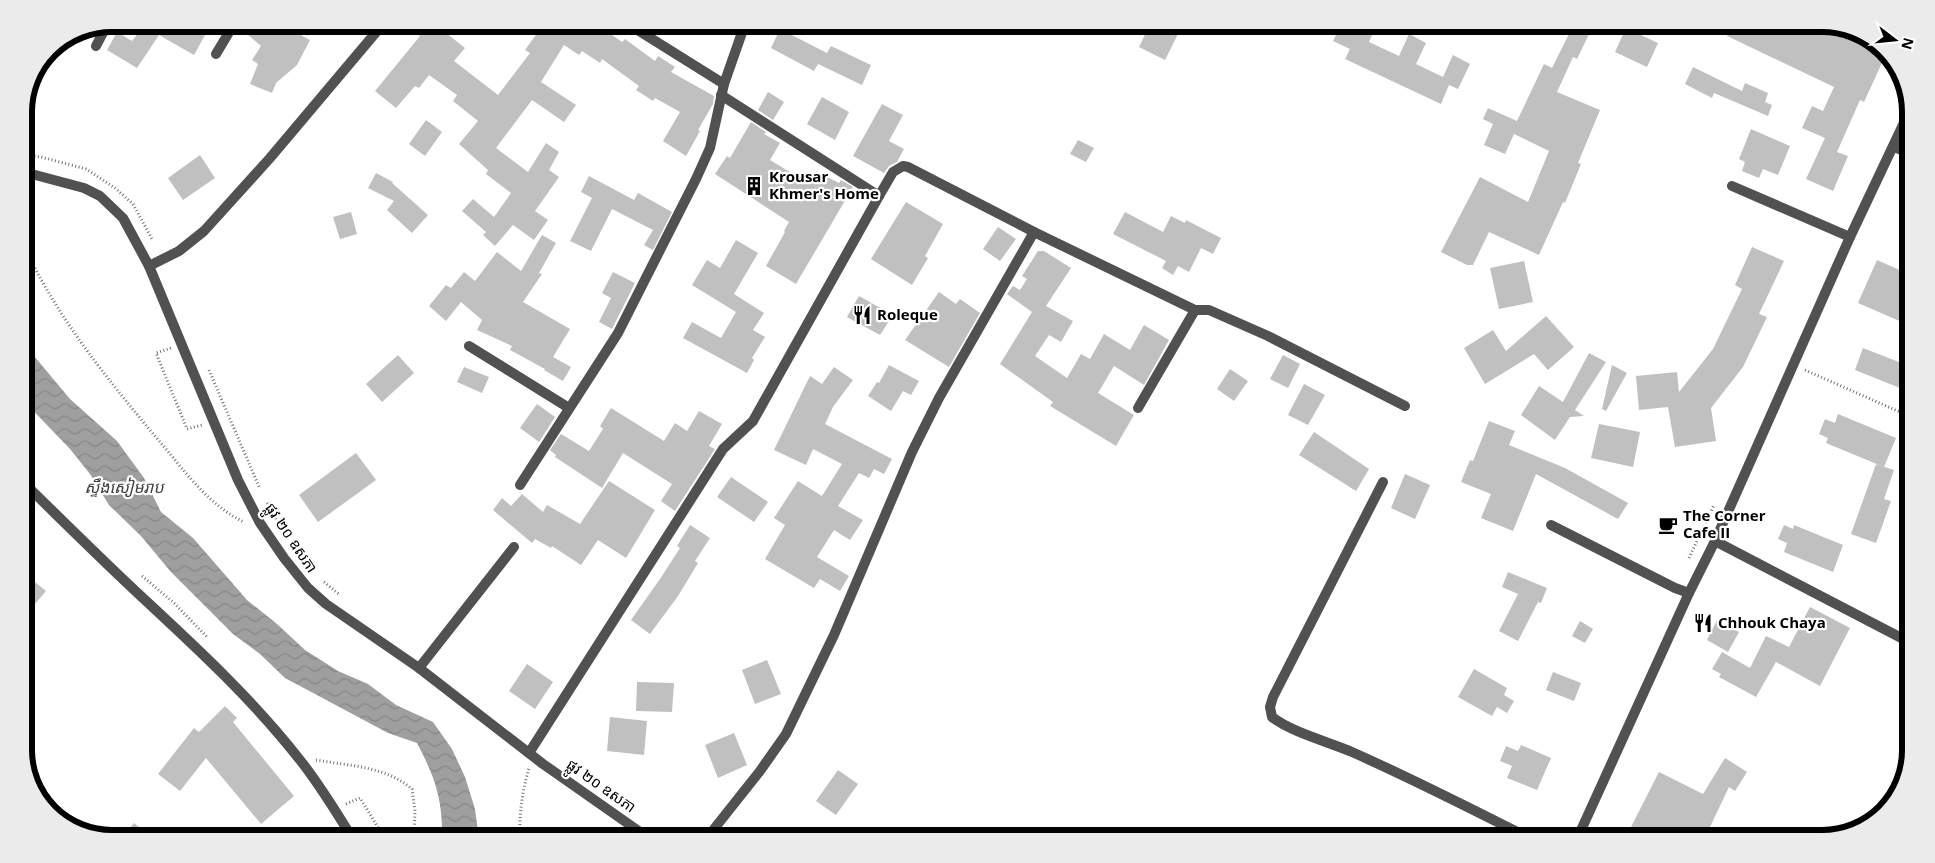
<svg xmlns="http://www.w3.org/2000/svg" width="1935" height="863" font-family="'Open Sans','Noto Sans Khmer',sans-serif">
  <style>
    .water { fill: url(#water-waves) }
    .building { fill: #c0c0c0 }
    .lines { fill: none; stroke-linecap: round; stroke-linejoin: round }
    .path { stroke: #737373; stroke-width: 3; stroke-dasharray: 1 2.5; stroke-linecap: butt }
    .lane { stroke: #515151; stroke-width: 10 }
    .street { stroke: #515151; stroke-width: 10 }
    .labels { text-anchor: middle; stroke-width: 4.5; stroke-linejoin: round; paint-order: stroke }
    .poi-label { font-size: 15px; font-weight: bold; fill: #000; stroke: #fff; text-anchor: start }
    .street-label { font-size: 15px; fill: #000; stroke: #fff }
    .water-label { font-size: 16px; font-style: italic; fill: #404040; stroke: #fff }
    .rim { fill: none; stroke: #000; stroke-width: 6 }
  </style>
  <defs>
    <pattern id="water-waves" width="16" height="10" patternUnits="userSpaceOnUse" patternTransform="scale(1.25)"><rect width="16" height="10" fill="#9f9f9f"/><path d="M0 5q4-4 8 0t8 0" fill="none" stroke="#878787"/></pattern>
  </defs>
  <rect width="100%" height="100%" fill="#fff"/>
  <path class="water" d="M24,344L70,399L117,441L144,478L161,512L193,538L247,600L277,624L305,650L338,671L368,684L396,705L433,722L452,749L465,777L475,809L479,839H442C443,800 435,777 417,743L388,733L285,678L260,654L233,634L171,572L141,536L109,505L90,474L70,449L24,401Z"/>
  <g class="building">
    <path d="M138,24H211L194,55L159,35L137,68L107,50L117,32L132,41L143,27Z"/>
    <path d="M241,24H280L310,40L297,65L276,83L272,93L250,84L258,64L252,60L261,46L240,28Z"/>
    <path d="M421,24H435L465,48L454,61L498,95L530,53L525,50L538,32L540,33L547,24H596L622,42L625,39L655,61L658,56L675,67L671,72L714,96L713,104L698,130L700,131L686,156L663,141L680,112L655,98L653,101L636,90L639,86L602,59L600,63L582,51L579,55L564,45L541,82L576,105L564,122L532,100L496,148L528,172L546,143L559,152L549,170L559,177L535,211L548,220L534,240L513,225L495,246L483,235L486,232L462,211L473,199L494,217L511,193L486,174L488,170L459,144L478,121L453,101L457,95L429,75L419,88L415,86L396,108L375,91L420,36L414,32Z"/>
    <path d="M1150,24H1183L1165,60L1139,47Z"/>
    <path d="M1357,24H1377L1369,42L1399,56L1409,34L1426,43L1416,64L1443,77L1453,55L1470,64L1458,89L1449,85L1441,104L1345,59L1350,49L1333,41L1339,29L1352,35Z"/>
    <path d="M1574,24H1594L1577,59L1573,57L1557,92L1600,110L1578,163L1581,164L1565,203L1563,202L1539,255L1489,232L1473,265H1467L1441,252L1480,177L1528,202L1549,151L1514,134L1505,154L1484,145L1493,124L1483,119L1488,108L1517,121L1544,64L1552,68Z"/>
    <path d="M1733,24H1823L1857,31L1886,54L1864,102L1860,100L1837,152L1848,156L1833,191L1806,179L1825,138L1802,128L1812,106L1823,111L1834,87L1727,36Z"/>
    <path d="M1626,28L1658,43L1647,67L1615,52Z"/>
    <path d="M780,29L827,53L831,46L871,65L862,85L818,64L814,71L771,48Z"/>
    <path d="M1693,67L1742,91L1745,83L1768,93L1765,102L1772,105L1768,116L1714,93L1712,98L1685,84Z"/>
    <path d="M768,92L784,102L773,120L758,110Z"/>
    <path d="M822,97L849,112L835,140L807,124Z"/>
    <path d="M882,104L903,115L889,141L904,149L897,162L889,166L884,173L853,156Z"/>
    <path d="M426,120L442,132L425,156L409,144Z"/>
    <path d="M751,122L766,132L764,134L780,143L770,160L808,183L816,171L839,183L841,180L853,187L796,284L766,266L785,232L784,231L789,222L715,174L727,156L730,158Z"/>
    <path d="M1751,129L1790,146L1778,175L1763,169L1759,178L1742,171L1745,162L1739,159Z"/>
    <path d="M1078,140L1094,148L1086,162L1070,154Z"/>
    <path d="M200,155L215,178L183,200L168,178Z"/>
    <path d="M376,173L393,182L392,183L428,215L412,233L387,210L394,201L368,188Z"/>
    <path d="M589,176L634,200L638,193L672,212L653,250L644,245L653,230L612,209L591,251L570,241L592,198L581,192Z"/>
    <path d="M906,202L943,224L925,256L928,258L912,285L871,259Z"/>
    <path d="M351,212L357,234L340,239L333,217Z"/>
    <path d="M1125,212L1163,232L1171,216L1185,223L1186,220L1221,238L1213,254L1201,248L1189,272L1178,266L1173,275L1162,268L1166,261L1113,234Z"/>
    <path d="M998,227L1016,239L1000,261L983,249Z"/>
    <path d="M542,235L556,243L539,273L542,274L523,302L570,329L553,357L571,367L563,381L544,370L545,369L510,350L512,346L477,330L482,320L461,302L446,321L429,306L446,285L451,288L464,272L475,281L497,252L521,271Z"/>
    <path d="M736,240L758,253L734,294L764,313L753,330L765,337L752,358L754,360L747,373L683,338L692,322L721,338L736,312L692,285L707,260L720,268Z"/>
    <path d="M1752,247L1784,261L1759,314L1767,317L1743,367L1711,408L1716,441L1675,447L1668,407L1639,410L1636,376L1677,372L1679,392L1713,349L1742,289L1735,285Z"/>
    <path d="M1038,251H1044L1071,268L1046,306L1073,321L1061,342L1049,335L1035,356L1067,378L1081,354L1090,359L1104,334L1130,350L1144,325L1169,340L1144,385L1114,366L1098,393L1134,415L1116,446L1050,406L1053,402L1000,364L1032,312L1007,294L1013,286L1020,290L1027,279L1022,276Z"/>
    <path d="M1877,260L1911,275V326L1858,303Z"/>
    <path d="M1524,261L1533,302L1499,309L1490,268Z"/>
    <path d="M613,272L635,283L612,329L599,322L611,298L602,293Z"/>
    <path d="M939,292L956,304L960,299L980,313L949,367L905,340Z"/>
    <path d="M859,296L893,315L880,335L847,317Z"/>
    <path d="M1546,316L1574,347L1548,370L1534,354L1485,384L1464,348L1493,330L1506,351Z"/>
    <path d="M1863,348L1909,366L1900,388L1855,370Z"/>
    <path d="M1589,353L1606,362L1575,410L1584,416L1570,417L1555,440L1521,415L1539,386L1563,402Z"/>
    <path d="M398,355L414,373L382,402L366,384Z"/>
    <path d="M1283,355L1300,364L1288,388L1270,379Z"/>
    <path d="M889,365L919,381L911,395L903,391L891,411L868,396L877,382L879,383Z"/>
    <path d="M1612,365L1627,373L1606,411L1602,409Z"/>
    <path d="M464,367L489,377L482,393L457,382Z"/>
    <path d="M834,367L853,380L833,407L825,424L892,459L884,474L874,469L869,478L859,473L838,506L863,520L850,540L834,530L817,557L849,576L840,591L820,579L814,588L765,559L785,525L774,518L798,481L822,496L842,464L813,449L806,465L774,450L810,376L822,384Z"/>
    <path d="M1230,369L1248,381L1234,401L1217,389Z"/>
    <path d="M1304,384L1325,395L1308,425L1288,415Z"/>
    <path d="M537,404L555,417L539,442L520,428Z"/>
    <path d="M611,408L664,441L675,423L687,431L699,411L722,424L709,446L715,449L675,511L661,501L672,484L623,453L602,488L555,457L556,455L550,450L561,434L589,451L603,429L600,426Z"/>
    <path d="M1838,414L1896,438L1884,467L1826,443L1828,438L1819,434L1825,419L1835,423Z"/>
    <path d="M1489,421L1515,431L1509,445L1565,468L1628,503L1618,519L1536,474L1513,531L1481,518L1491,494L1461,482L1470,460L1473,461Z"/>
    <path d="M1599,424L1640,432L1633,467L1591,458Z"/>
    <path d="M1314,432L1369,469L1356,491L1299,455Z"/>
    <path d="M356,453L376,480L318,522L299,495Z"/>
    <path d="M1876,464L1894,470L1884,499L1891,501L1876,543L1851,534Z"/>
    <path d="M1405,474L1430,485L1415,519L1391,508Z"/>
    <path d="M731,477L768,502L754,522L717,497Z"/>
    <path d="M609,481L655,510L626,558L598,540L581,565L552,546L551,548L535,539L532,543L493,510L502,498L511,506L522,494L543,512L547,505L580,524Z"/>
    <path d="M690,525L710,538L695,561L698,563L678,596L650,634L631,620L660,579L680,548L677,546Z"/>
    <path d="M1784,525L1793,529L1794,525L1843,545L1833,572L1784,552L1787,543L1778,539Z"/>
    <path d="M1508,572L1547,588L1541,603L1538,602L1518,641L1499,631L1518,594L1502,587Z"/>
    <path d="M24,573L46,591L24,617Z"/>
    <path d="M1810,607L1850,628L1820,686L1776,662L1756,697L1719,677L1721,674L1712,669L1722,652L1750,668L1766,636L1789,647Z"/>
    <path d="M1717,620L1739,632L1728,652L1707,640Z"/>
    <path d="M1580,621L1593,629L1585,643L1572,636Z"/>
    <path d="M767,660L781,694L755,704L742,670Z"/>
    <path d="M527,664L553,682L535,709L509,691Z"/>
    <path d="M1474,669L1507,688L1504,695L1514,701L1507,713L1497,707L1492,716L1458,697Z"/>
    <path d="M1553,672L1581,683L1574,701L1546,690Z"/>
    <path d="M637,682L674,683L672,712L636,711Z"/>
    <path d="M225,706L237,718L233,722L294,796L261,824L206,758L180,791L158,774L194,728L199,732Z"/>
    <path d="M610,717L647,721L644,755L607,751Z"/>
    <path d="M734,733L747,765L718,778L705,745Z"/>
    <path d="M1521,745L1551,758L1537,790L1507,778L1512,766L1500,761L1506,746L1518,751Z"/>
    <path d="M1725,758L1747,772L1735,791L1729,787L1709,829L1734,839H1641L1643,835L1630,829L1659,772L1703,794Z"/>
    <path d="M838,770L858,784L836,815L816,801Z"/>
    <path d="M134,823L154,839H121Z"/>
  </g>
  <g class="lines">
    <g class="path">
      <path d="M24,155L41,157L86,169L115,188L133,204L152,239"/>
      <path d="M24,246C58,319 108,380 160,442C185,471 208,505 244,522"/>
      <path d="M171,348L156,353L187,429L202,425"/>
      <path d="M209,370L260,489"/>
      <path d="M1805,370L1911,417"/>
      <path d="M24,463L33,471"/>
      <path d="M267,503L278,522"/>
      <path d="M1689,558L1714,505"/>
      <path d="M142,576L174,603L208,638"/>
      <path d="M324,582L340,595"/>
      <path d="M316,760C350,766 385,766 412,789L415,811L414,839"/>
      <path d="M346,804L360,798L385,839"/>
      <path d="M661,832L673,839"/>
      <path d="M520,839C519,815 522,792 529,768"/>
    </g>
    <g class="lane">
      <path d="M1894,147L1911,154"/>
      <path d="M1732,186L1850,237"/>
    </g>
    <g class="street">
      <path d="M628,24L724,84"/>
      <path d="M96,46L107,25"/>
      <path d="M216,54L234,24"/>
      <path d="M721,95L879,196L893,172L903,166L908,167L1034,232L1195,310H1209L1268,336L1405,406"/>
      <path d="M24,172L84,188L100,196L123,218L149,266L238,480L260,523L284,558L308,588L326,604L419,668L543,764L650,839"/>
      <path d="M149,266L179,251L204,231L270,158L383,24"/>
      <path d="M469,346L569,408"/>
      <path d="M1138,408L1195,310"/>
      <path d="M1383,482L1273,697L1270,707L1272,717C1291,732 1329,742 1352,752C1413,779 1472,809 1531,839"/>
      <path d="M24,483C64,522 103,561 144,599C199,650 254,701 300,760C320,785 336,812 353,839"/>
      <path d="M520,485L618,333L696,179L710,148L724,84L745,24"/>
      <path d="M1551,525L1675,588L1689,593"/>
      <path d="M1715,541L1911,643"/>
      <path d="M419,668L514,547"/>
      <path d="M529,753L723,449L753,421L879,196"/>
      <path d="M706,839L760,771L786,734L834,635L912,452L939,398L1034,232"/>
      <path d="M1577,839L1689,593L1715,541L1850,237L1911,108"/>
    </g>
  </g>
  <defs>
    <g id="building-bare" transform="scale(1.5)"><path d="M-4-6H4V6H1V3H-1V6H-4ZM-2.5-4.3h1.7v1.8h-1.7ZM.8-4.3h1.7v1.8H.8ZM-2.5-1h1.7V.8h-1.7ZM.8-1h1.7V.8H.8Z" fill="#000" stroke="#fff" stroke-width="2.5" paint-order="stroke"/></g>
    <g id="restaurant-bare" transform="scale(1.5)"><path d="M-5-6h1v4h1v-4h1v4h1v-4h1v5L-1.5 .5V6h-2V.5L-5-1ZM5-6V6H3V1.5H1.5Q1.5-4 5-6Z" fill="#000" stroke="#fff" stroke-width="2.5" paint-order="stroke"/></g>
    <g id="cafe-bare" transform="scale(1.5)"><path d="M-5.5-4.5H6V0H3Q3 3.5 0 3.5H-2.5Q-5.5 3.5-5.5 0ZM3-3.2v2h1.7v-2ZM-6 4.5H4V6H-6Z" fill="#000" stroke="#fff" stroke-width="2.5" paint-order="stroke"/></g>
  </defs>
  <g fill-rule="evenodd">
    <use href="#building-bare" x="754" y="186"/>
    <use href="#restaurant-bare" x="862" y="315"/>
    <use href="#cafe-bare" x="1668" y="525"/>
    <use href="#restaurant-bare" x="1703" y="623"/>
  </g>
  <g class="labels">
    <g class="poi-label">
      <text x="769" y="182">Krousar<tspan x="769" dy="17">Khmer's Home</tspan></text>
      <text x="877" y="320">Roleque</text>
      <text x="1683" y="521">The Corner<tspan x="1683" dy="17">Cafe II</tspan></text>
      <text x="1718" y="628">Chhouk Chaya</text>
    </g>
    <g class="street-label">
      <text transform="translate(291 538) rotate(56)" y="5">ផ្លូវ ២០ ឧសភា</text>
      <text transform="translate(601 786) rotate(35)" y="5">ផ្លូវ ២០ ឧសភា</text>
    </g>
    <g class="water-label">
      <text x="124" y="493">ស្ទឹងសៀមរាប</text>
    </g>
  </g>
  <path d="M0 0H1935V863H0ZM112 32H1822A80 80 0 0 1 1902 112V750A80 80 0 0 1 1822 830H112A80 80 0 0 1 32 750V112A80 80 0 0 1 112 32Z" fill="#ebebeb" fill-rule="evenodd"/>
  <path class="rim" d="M112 32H1822A80 80 0 0 1 1902 112V750A80 80 0 0 1 1822 830H112A80 80 0 0 1 32 750V112A80 80 0 0 1 112 32Z"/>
  <g transform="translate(1895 40) rotate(106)" stroke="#ffffff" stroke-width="4" paint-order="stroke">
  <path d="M0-4L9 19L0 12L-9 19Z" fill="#000000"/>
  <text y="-8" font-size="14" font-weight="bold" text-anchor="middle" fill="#000000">N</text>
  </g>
</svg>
